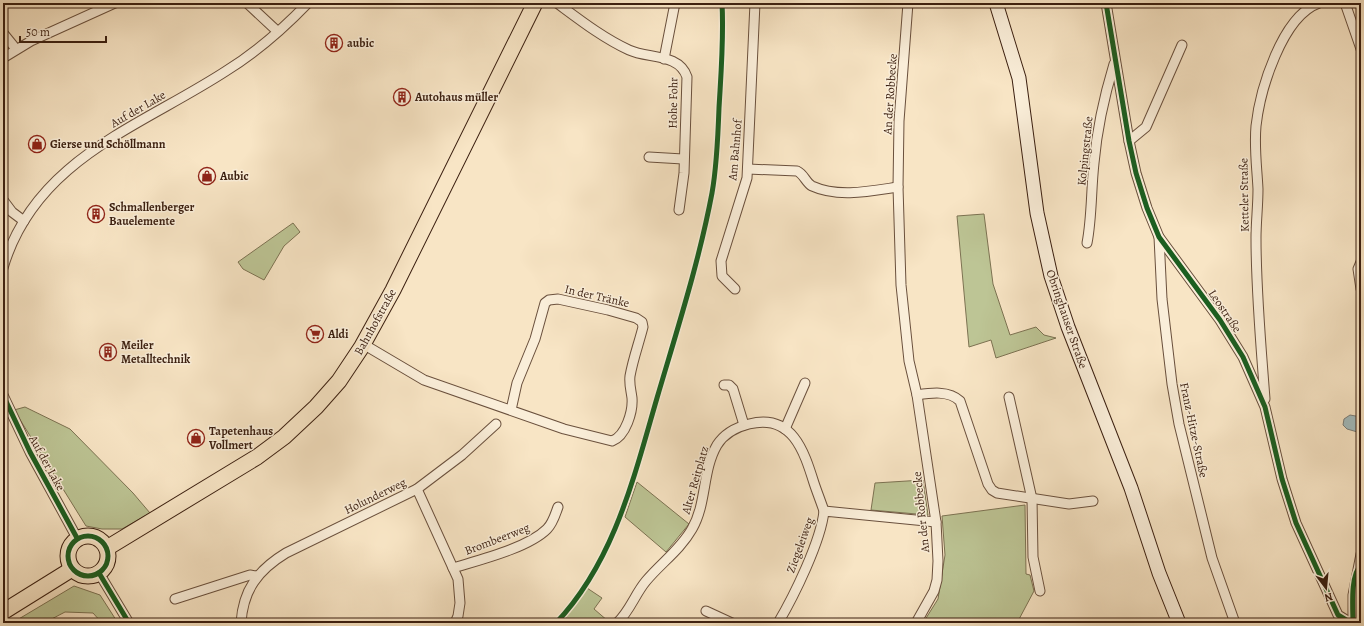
<svg xmlns="http://www.w3.org/2000/svg" width="1364" height="626" font-family="Alegreya,serif">
  <style>
    .green { fill: #bdc595; stroke: #7c7252 }
    .water { fill: #a2bcbf; stroke: #797d79 }
    .lines { fill: none; stroke-linecap: round; stroke-linejoin: round }
    .street-casing { stroke: #6a503d; stroke-width: 11 }
    .secondary-casing { stroke: #3b1f10; stroke-width: 15 }
    .primary-casing { stroke: #3b1f10; stroke-width: 17 }
    .street { stroke: #faeed9; stroke-width: 9 }
    .secondary { stroke: #faeed9; stroke-width: 13 }
    .primary { stroke: #f8e5c5; stroke-width: 15 }
    .cycleway-casing { stroke: #faeed9; stroke-width: 8 }
    .cycleway { stroke: #1b5e20; stroke-width: 5 }
    .labels { text-anchor: middle; stroke-width: 3; stroke-linejoin: round; paint-order: stroke }
    .poi-label { font-size: 12px; font-weight: bold; fill: #3b1f10; stroke: #faeed9; text-anchor: start }
    .street-label { font-size: 12px; fill: #3b1f10; stroke: #faeed9 }
  </style>
  <rect width="100%" height="100%" fill="#f8e5c5"/>
  <filter id="stains"><feTurbulence type="fractalNoise" baseFrequency=".005" numOctaves="4"/><feColorMatrix values="0 0 0 0 .2 0 0 0 0 .09 0 0 0 0 .02 0 0 0 .5 -.17"/></filter>
  <radialGradient id="worn" r=".72"><stop offset=".6" stop-color="#630" stop-opacity="0"/><stop offset="1" stop-color="#630" stop-opacity=".3"/></radialGradient>
  <g class="green">
    <path d="M984,214L993,284L1010,335L1036,327L1044,335L1056,338L996,358L991,340L969,347L957,216Z"/>
    <path d="M293,223L300,232L284,246L264,280L243,269L238,262Z"/>
    <path d="M25,407L70,429L133,493L150,513L122,529H102L86,526L14,410Z"/>
    <path d="M923,480L928,515L871,510L875,483Z"/>
    <path d="M637,482L689,524L666,552L625,517Z"/>
    <path d="M1025,505L1026,574L1030,575L1034,591L1017,623H923L938,599L945,555L942,516Z"/>
    <path d="M74,586L100,595L118,623H102L93,613L65,612L44,623H12Z"/>
    <path d="M587,588L602,598L594,609L608,621L606,623H562Z"/>
  </g>
  <path class="water" d="M1350,415L1361,417V433L1347,429L1343,425L1344,419Z"/>
  <g class="lines">
    <g class="street-casing">
      <g id="street">
        <path d="M247,3L277,31"/>
        <path d="M557,3C580,20 603,38 629,50C648,59 679,53 687,77L684,173L679,210"/>
        <path d="M908,3L899,121L898,187L901,285L909,361L917,395L936,522L938,561L937,580L934,591L916,623"/>
        <path d="M1106,3L1129,141L1136,173L1147,208L1159,237L1220,320L1243,357L1265,407L1282,479L1296,523L1338,615L1351,623"/>
        <path d="M1345,3L1361,49"/>
        <path d="M3,33L16,49"/>
        <path d="M3,58L31,41L115,3"/>
        <path d="M664,59L675,3"/>
        <path d="M1129,141L1146,127L1182,45"/>
        <path d="M649,157L683,159"/>
        <path d="M748,169L797,171C804,174 806,183 812,186C838,198 871,191 898,187"/>
        <path d="M3,200L12,212L24,221"/>
        <path d="M1159,237L1162,299L1172,384L1179,424L1212,558L1235,623"/>
        <path d="M1087,243C1092,217 1091,190 1094,163C1097,129 1104,97 1114,64"/>
        <path d="M1361,262L1358,269L1361,289"/>
        <path d="M3,268C35,159 140,127 226,71C255,53 284,28 308,3"/>
        <path d="M735,289L722,276L721,261L747,178L755,3"/>
        <path d="M363,344L424,380L564,429L612,441C626,436 633,411 632,398C631,390 629,384 630,376C633,359 639,343 643,327L642,322L636,318L608,310L558,299L549,300L545,303L535,339L517,383L511,410"/>
        <path d="M724,385H729L733,389L744,425"/>
        <path d="M3,395L30,452L77,538"/>
        <path d="M917,395C930,393 949,390 960,401L988,484L992,490L997,493L1069,504L1093,501"/>
        <path d="M1009,397L1032,499L1033,557L1040,591"/>
        <path d="M1265,399C1261,346 1256,292 1256,238C1256,222 1258,206 1258,189C1257,168 1254,148 1256,126C1260,90 1282,16 1319,3"/>
        <path d="M785,429L805,383"/>
        <path d="M417,489L458,579L460,603L458,616L455,623"/>
        <path d="M453,568C479,560 528,548 547,529C553,523 555,515 558,507"/>
        <path d="M99,573L129,623"/>
        <path d="M175,599L250,575L256,576"/>
        <path d="M706,611L732,623"/>
        <path d="M241,623C243,590 258,570 286,553L417,489L462,455L496,424"/>
        <path d="M617,623C630,611 635,594 646,581C661,563 680,550 692,529C707,503 702,471 717,445C724,434 737,427 749,424C792,413 804,451 814,483C817,492 821,502 824,511"/>
        <path d="M778,623C794,596 821,541 824,511L936,522"/>
        <path d="M1353,623V595L1361,554"/>
      </g>
    </g>
    <g class="secondary-casing">
      <path id="secondary" d="M996,3L1019,78L1037,213L1051,276L1068,327L1131,488L1159,573L1179,623"/>
    </g>
    <g class="primary-casing">
      <g id="primary">
        <circle cx="88" cy="556" r="20"/>
        <path d="M107,548L257,457L284,437L316,407L339,381L361,348L393,290L535,3"/>
        <path d="M3,612L72,569"/>
      </g>
    </g>
    <use href="#street" class="street"/>
    <use href="#secondary" class="secondary"/>
    <use href="#primary" class="primary"/>
    <g class="cycleway-casing">
      <g id="cycleway">
        <path d="M1106,3L1129,141L1136,173L1147,208L1159,237L1220,320L1243,357L1265,407L1282,479L1296,523L1338,615L1351,623"/>
        <path d="M3,395L30,452L77,538"/>
        <circle cx="88" cy="556" r="20"/>
        <path d="M99,573L129,623"/>
        <path d="M556,623C614,562 634,477 657,398C677,330 699,262 712,193C717,165 718,136 719,108C721,73 724,38 722,3"/>
        <path d="M1353,623C1353,608 1350,575 1361,565"/>
      </g>
    </g>
    <use href="#cycleway" class="cycleway"/>
  </g>
  <defs>
    <g id="building-ring" transform="scale(0.9)"><circle r="9.5" fill="#faeed9" stroke="#8f2418" stroke-width="1.5"/><path d="M-4-6H4V6H1V3H-1V6H-4ZM-2.5-4.3h1.7v1.8h-1.7ZM.8-4.3h1.7v1.8H.8ZM-2.5-1h1.7V.8h-1.7ZM.8-1h1.7V.8H.8Z" fill="#8f2418"/></g>
    <g id="shop-ring" transform="scale(0.9)"><circle r="9.5" fill="#faeed9" stroke="#8f2418" stroke-width="1.5"/><path d="M-5-2.5h2.3a2.7 3.5 0 0 1 5.4 0H5L5.5 6h-11ZM-1.5-2.5h3a1.5 2.3 0 0 0-3 0Z" fill="#8f2418"/></g>
    <g id="supermarket-ring" transform="scale(0.9)"><circle r="9.5" fill="#faeed9" stroke="#8f2418" stroke-width="1.5"/><path d="M-6-5.5h2.5l.6 2H6L4.5 2H-2.5L-4.4-4H-6ZM-1.5 3.2a1.3 1.3 0 1 0 .1 0ZM3 3.2a1.3 1.3 0 1 0 .1 0Z" fill="#8f2418"/></g>
  </defs>
  <g fill-rule="evenodd">
    <use href="#building-ring" x="334" y="43"/>
    <use href="#building-ring" x="402" y="97"/>
    <use href="#shop-ring" x="37" y="144"/>
    <use href="#shop-ring" x="207" y="176"/>
    <use href="#building-ring" x="96" y="214"/>
    <use href="#supermarket-ring" x="315" y="334"/>
    <use href="#building-ring" x="108" y="352"/>
    <use href="#shop-ring" x="196" y="438"/>
  </g>
  <g class="labels">
    <g class="poi-label">
      <text x="347" y="47">aubic</text>
      <text x="415" y="101">Autohaus müller</text>
      <text x="50" y="148">Gierse und Schöllmann</text>
      <text x="220" y="180">Aubic</text>
      <text x="109" y="211">Schmallenberger<tspan x="109" dy="14">Bauelemente</tspan></text>
      <text x="328" y="338">Aldi</text>
      <text x="121" y="349">Meiler<tspan x="121" dy="14">Metalltechnik</tspan></text>
      <text x="209" y="435">Tapetenhaus<tspan x="209" dy="14">Vollmert</tspan></text>
    </g>
    <g class="street-label">
      <text transform="translate(890 94) rotate(-86)" y="4">An der Robbecke</text>
      <text transform="translate(673 103) rotate(-89)" y="4">Hohe Fohr</text>
      <text transform="translate(138 109) rotate(-30)" y="4">Auf der Lake</text>
      <text transform="translate(735 150) rotate(-85)" y="4">Am Bahnhof</text>
      <text transform="translate(1085 151) rotate(-84)" y="4">Kolpingstraße</text>
      <text transform="translate(1244 195) rotate(-91)" y="4">Ketteler Straße</text>
      <text transform="translate(597 296) rotate(13)" y="4">In der Tränke</text>
      <text transform="translate(1225 311) rotate(56)" y="4">Leostraße</text>
      <text transform="translate(1067 319) rotate(71)" y="4">Obringhauser Straße</text>
      <text transform="translate(375 322) rotate(-61)" y="4">Bahnhofstraße</text>
      <text transform="translate(1194 430) rotate(78)" y="4">Franz-Hitze-Straße</text>
      <text transform="translate(47 463) rotate(61)" y="4">Auf der Lake</text>
      <text transform="translate(695 480) rotate(-74)" y="4">Alter Reitplatz</text>
      <text transform="translate(375 496) rotate(-26)" y="4">Holunderweg</text>
      <text transform="translate(921 512) rotate(-96)" y="4">An der Robbecke</text>
      <text transform="translate(497 539) rotate(-21)" y="4">Brombeerweg</text>
      <text transform="translate(800 545) rotate(-70)" y="4">Ziegeleiweg</text>
    </g>
  </g>
  <rect width="1364" height="626" fill="none" stroke="#f8e5c5" stroke-width="16"/>
  <rect x="4" y="4" width="1356" height="618" fill="none" stroke="#3b1f10" stroke-width="2"/>
  <rect x="8" y="8" width="1348" height="610" fill="none" stroke="#3b1f10"/>
  <g transform="translate(1326 588) rotate(164)" stroke="#faeed9" stroke-width="3" paint-order="stroke">
  <path d="M0-3L7 15L0 10L-7 15Z" fill="#3b1f10"/>
  <text y="-6" font-size="11" font-weight="bold" text-anchor="middle" fill="#3b1f10">N</text>
  </g>
  <path d="M20 36v6h86v-6" fill="none" stroke="#3b1f10" stroke-width="2"/>
  <text x="26" y="36" font-size="12" fill="#3b1f10" stroke="#faeed9" stroke-width="3" paint-order="stroke">50 m</text>
  <rect width="100%" height="100%" filter="url(#stains)"/>
  <rect width="100%" height="100%" fill="url(#worn)"/>
</svg>
